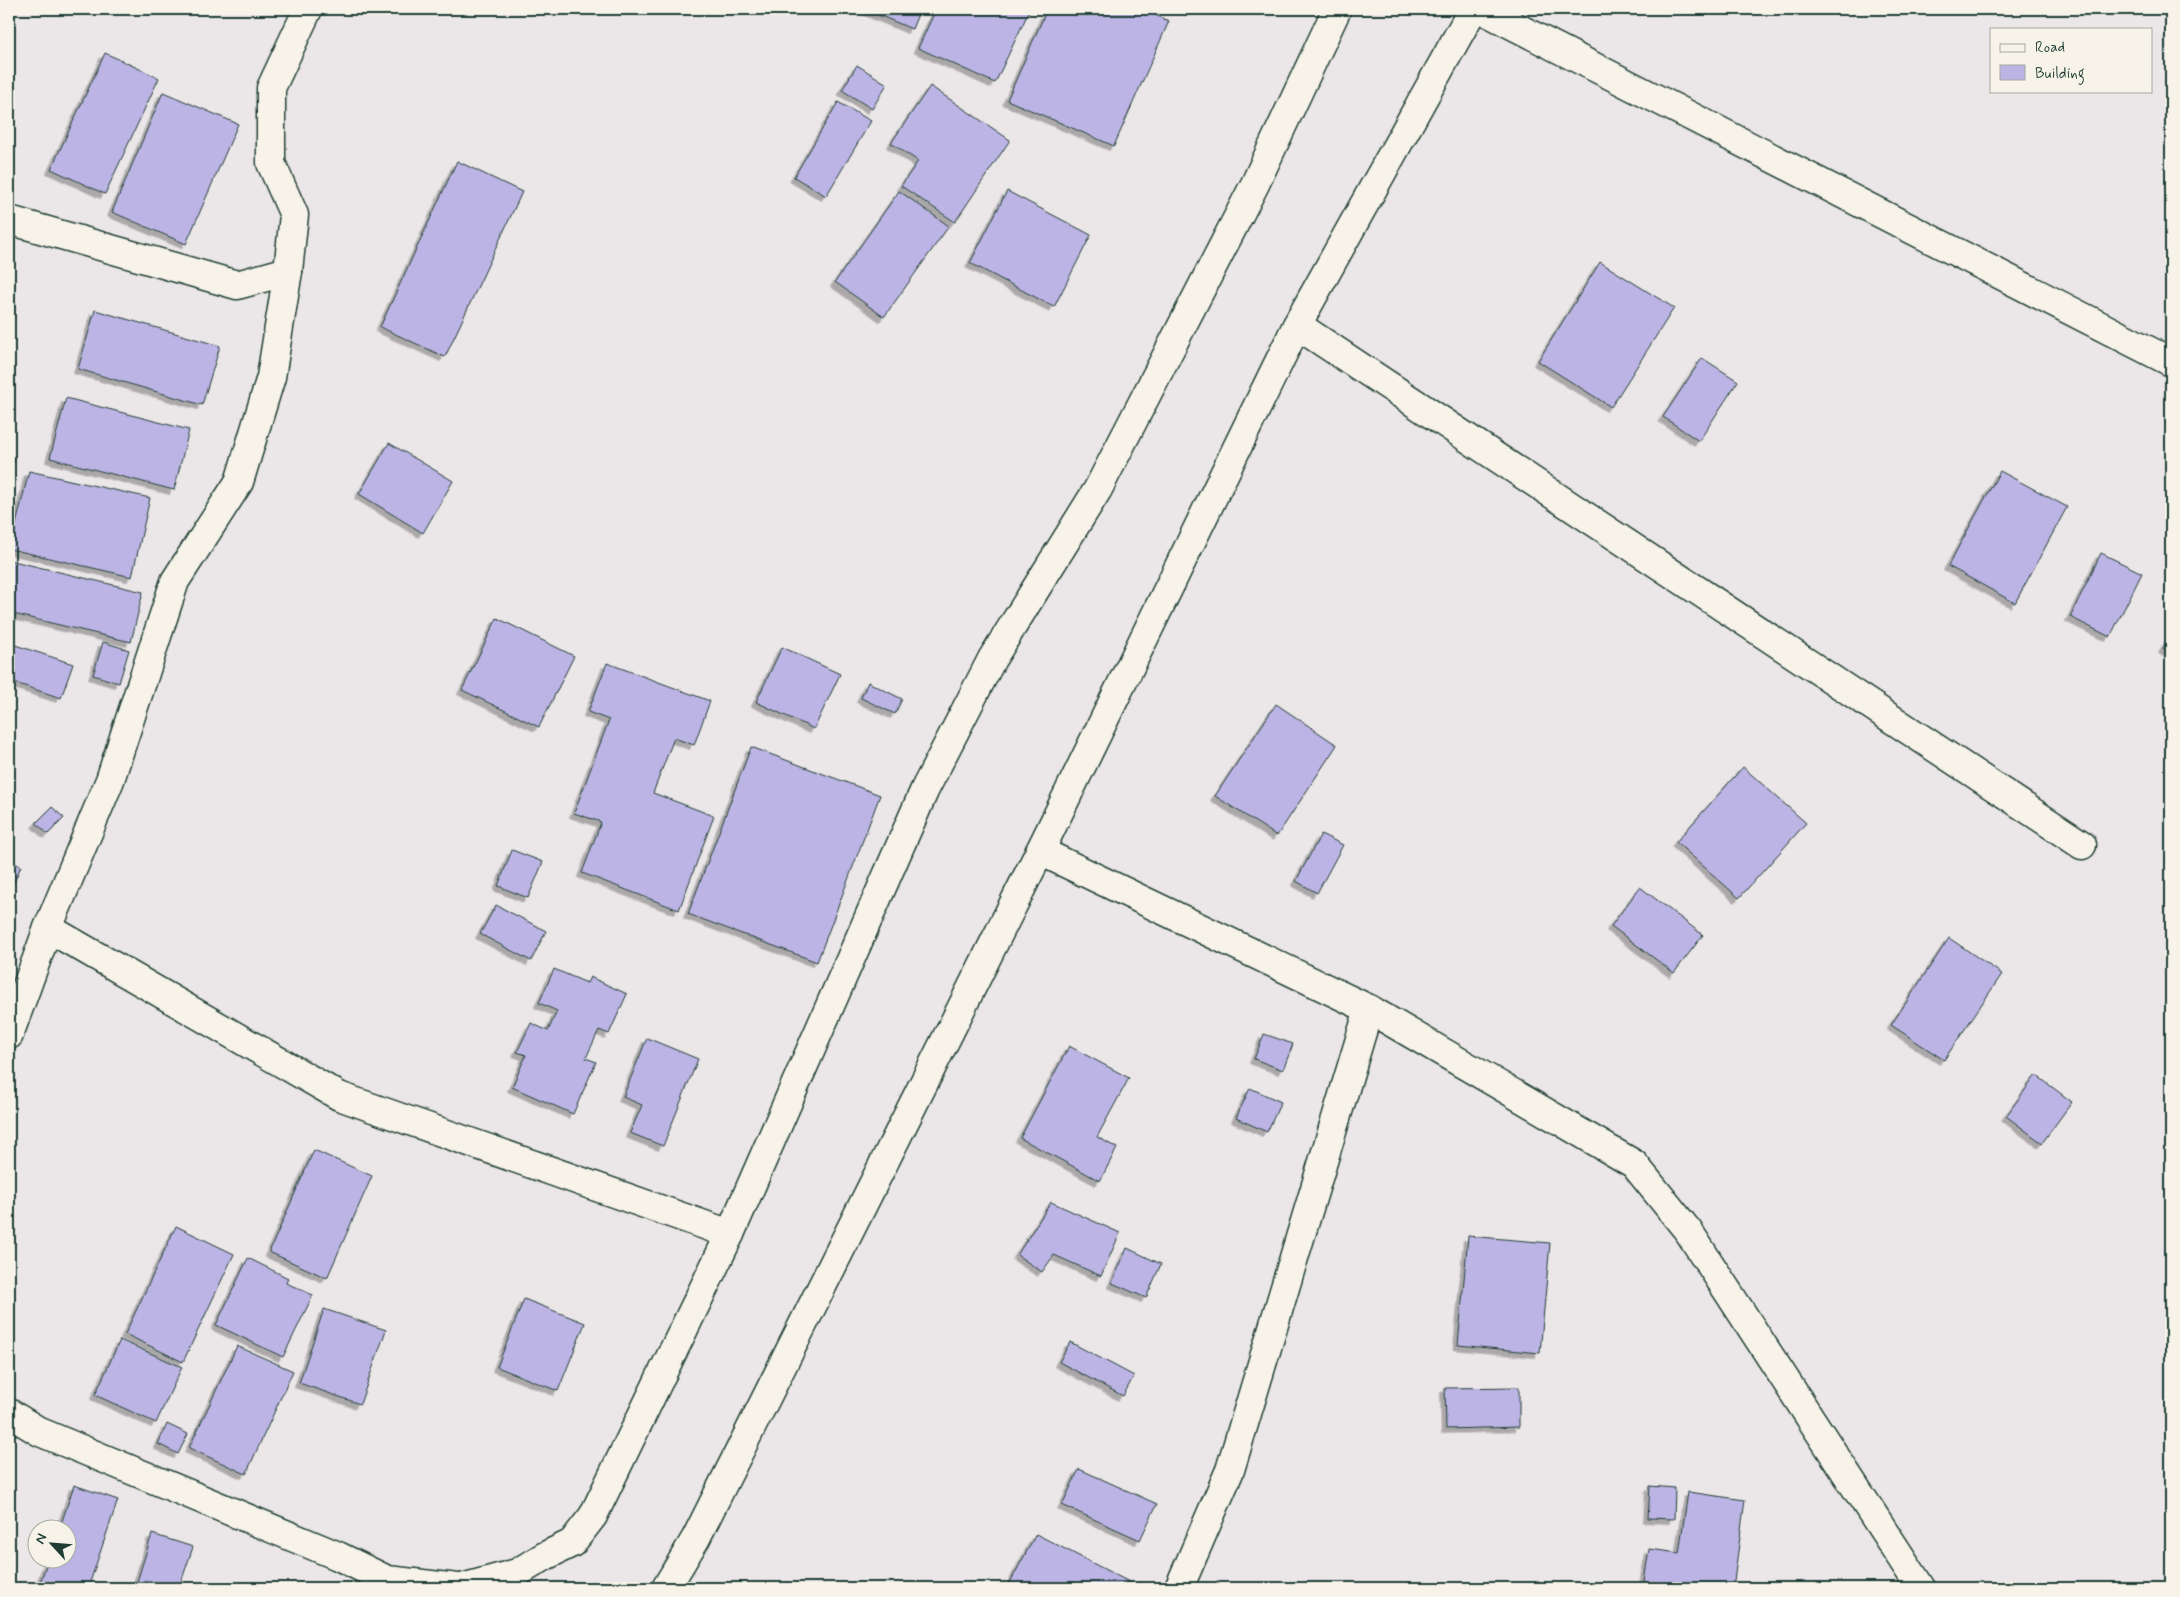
<svg xmlns="http://www.w3.org/2000/svg" width="2180" height="1597" font-family="Mynerve,sans-serif">
  <style>
    .building { fill: #bcb4e5; stroke: #1f3d34; filter: url(#shadow) }
    .lines { fill: none; stroke-linecap: round; stroke-linejoin: round }
    .minor-casing { stroke: #1f3d34; stroke-width: 31 }
    .minor { stroke: #f7f3e8; stroke-width: 28 }
  </style>
  <defs>
    <filter id="shadow"><feDropShadow dx="-4.5" dy="4.5" stdDeviation="0" flood-color="#0004"/></filter>
  </defs>
  <rect width="100%" height="100%" fill="#ebe6e7"/>
  <filter id="ink" filterUnits="userSpaceOnUse"><feTurbulence type="fractalNoise" baseFrequency=".02" numOctaves="2"/><feDisplacementMap in="SourceGraphic" scale="10" xChannelSelector="R" yChannelSelector="G"/><feConvolveMatrix kernelMatrix="1 2 1 2 8 2 1 2 1" color-interpolation-filters="sRGB"/></filter>
  <g filter="url(#ink)">
    <g class="building">
      <path d="M864,9H920L912,29Z"/>
      <path d="M936,9H1030L995,83L918,48Z"/>
      <path d="M1047,9H1141L1169,21L1114,146L1007,100Z"/>
      <path d="M105,53L159,78L105,194L51,169Z"/>
      <path d="M857,65L887,84L872,109L842,90Z"/>
      <path d="M930,86L1010,140L955,222L901,186L918,161L891,143Z"/>
      <path d="M163,92L238,124L186,244L112,212Z"/>
      <path d="M838,102L871,121L826,196L794,177Z"/>
      <path d="M457,161L522,192L445,357L380,327Z"/>
      <path d="M899,191L949,226L884,317L835,282Z"/>
      <path d="M1007,191L1091,235L1054,307L970,263Z"/>
      <path d="M1600,262L1674,308L1611,407L1538,361Z"/>
      <path d="M95,310L220,346L202,405L78,369Z"/>
      <path d="M1702,358L1738,381L1699,441L1663,417Z"/>
      <path d="M66,398L189,430L174,490L50,458Z"/>
      <path d="M389,443L453,481L423,533L359,494Z"/>
      <path d="M9,457L15,459L9,475Z"/>
      <path d="M29,471L150,498L132,577L10,549Z"/>
      <path d="M2000,471L2067,507L2015,603L1948,566Z"/>
      <path d="M2101,553L2142,573L2110,637L2070,617Z"/>
      <path d="M9,560L143,592L131,642L9,613Z"/>
      <path d="M497,618L574,656L539,727L462,690Z"/>
      <path d="M2171,635V654L2163,649Z"/>
      <path d="M103,642L129,650L119,683L93,675Z"/>
      <path d="M9,643L73,664L61,698L9,681Z"/>
      <path d="M782,647L840,674L814,729L756,702Z"/>
      <path d="M607,663L710,701L694,745L674,738L653,793L714,816L679,910L582,873L601,822L574,813L609,720L588,712Z"/>
      <path d="M868,682L902,699L895,714L861,698Z"/>
      <path d="M1276,704L1337,745L1277,836L1215,796Z"/>
      <path d="M751,747L880,795L817,962L688,914Z"/>
      <path d="M1743,767L1806,823L1739,898L1676,842Z"/>
      <path d="M52,807L64,818L48,834L36,823Z"/>
      <path d="M1321,834L1343,845L1317,893L1296,881Z"/>
      <path d="M512,850L543,862L528,898L498,886Z"/>
      <path d="M9,861L21,866L9,894Z"/>
      <path d="M1640,887L1703,935L1674,973L1611,926Z"/>
      <path d="M496,905L546,931L531,961L480,934Z"/>
      <path d="M1949,938L2002,974L1944,1060L1891,1025Z"/>
      <path d="M554,969L587,983L590,977L627,994L609,1034L599,1030L586,1058L596,1062L573,1114L512,1087L526,1055L517,1052L531,1023L548,1031L557,1011L539,1003Z"/>
      <path d="M1264,1034L1293,1044L1283,1070L1254,1059Z"/>
      <path d="M647,1038L698,1059L663,1146L630,1133L642,1105L623,1097Z"/>
      <path d="M1069,1046L1129,1078L1097,1137L1117,1148L1100,1181L1020,1138Z"/>
      <path d="M2036,1075L2072,1102L2042,1143L2006,1116Z"/>
      <path d="M1250,1088L1281,1102L1267,1132L1236,1118Z"/>
      <path d="M314,1150L372,1176L327,1278L269,1252Z"/>
      <path d="M1051,1202L1120,1233L1101,1276L1054,1255L1042,1272L1017,1255Z"/>
      <path d="M176,1226L234,1254L183,1362L125,1334Z"/>
      <path d="M1468,1236L1550,1243L1540,1353L1458,1345Z"/>
      <path d="M1127,1248L1161,1264L1146,1298L1112,1283Z"/>
      <path d="M248,1258L288,1278L286,1283L313,1295L283,1357L216,1325Z"/>
      <path d="M524,1299L585,1323L558,1391L497,1367Z"/>
      <path d="M324,1309L386,1330L360,1404L299,1383Z"/>
      <path d="M120,1340L182,1367L156,1423L95,1395Z"/>
      <path d="M1070,1342L1134,1376L1123,1396L1059,1362Z"/>
      <path d="M237,1346L293,1371L246,1474L189,1448Z"/>
      <path d="M1519,1387V1427L1446,1429L1445,1388Z"/>
      <path d="M167,1424L188,1434L178,1454L158,1444Z"/>
      <path d="M1079,1469L1157,1504L1140,1540L1062,1505Z"/>
      <path d="M74,1485L118,1500L88,1588H38L48,1560H68V1530H59Z"/>
      <path d="M1650,1486L1675,1488L1674,1519L1648,1518Z"/>
      <path d="M1688,1492L1745,1500L1733,1588H1643L1649,1549L1679,1553Z"/>
      <path d="M152,1534L193,1547L179,1588H135Z"/>
      <path d="M1036,1534L1139,1587L1138,1588H1007Z"/>
    </g>
    <g class="lines">
      <g class="minor-casing">
        <g id="minor">
          <path d="M1481,9L2171,362"/>
          <path d="M9,220L237,285L288,271"/>
          <path d="M1297,325L2082,845"/>
          <path d="M1040,851L1369,1009L1634,1164L1689,1232L1921,1588"/>
          <path d="M48,928L339,1096L730,1234"/>
          <path d="M9,1035L48,928L110,780L175,581L239,482L271,377L288,271L294,215L271,163V88L308,9"/>
          <path d="M9,1413L40,1432L338,1556L387,1580L458,1588"/>
          <path d="M462,1588L517,1573L545,1556L572,1543L593,1516L730,1234L925,789L992,659L1098,489L1255,184L1337,9"/>
          <path d="M666,1588L696,1538L1040,851L1297,325L1473,9"/>
          <path d="M1179,1588L1230,1470L1369,1009"/>
        </g>
      </g>
      <use href="#minor" class="minor"/>
    </g>
  </g>
  <rect width="2180" height="1597" fill="none" stroke="#f7f3e8" stroke-width="30"/>
  <rect x="15" y="15" width="2150" height="1567" fill="none" stroke="#1f3d34" stroke-width="2" filter="url(#ink)"/>
  <rect x="1990" y="28" width="162" height="65" fill="#f7f3e8" stroke="#a1aaa0"/>
  <rect x="2000" y="44" width="25" height="8" fill="#f7f3e8" stroke="#a1aaa0"/>
  <text x="2035" y="52" font-size="15" fill="#1f3d34">Road</text>
  <rect x="2000" y="65" width="25" height="15" fill="#bcb4e5" stroke="#a1aaa0"/>
  <text x="2035" y="78" font-size="15" fill="#1f3d34">Building</text>
  <g transform="translate(52 1544) rotate(296)"><circle r="24" fill="#f7f3e8" stroke="#a1aaa0"/>
  <path d="M0-4L9 19L0 12L-9 19Z" fill="#1f3d34"/>
  <text y="-8" font-size="14" font-weight="bold" text-anchor="middle" fill="#1f3d34">N</text>
  </g>
</svg>
